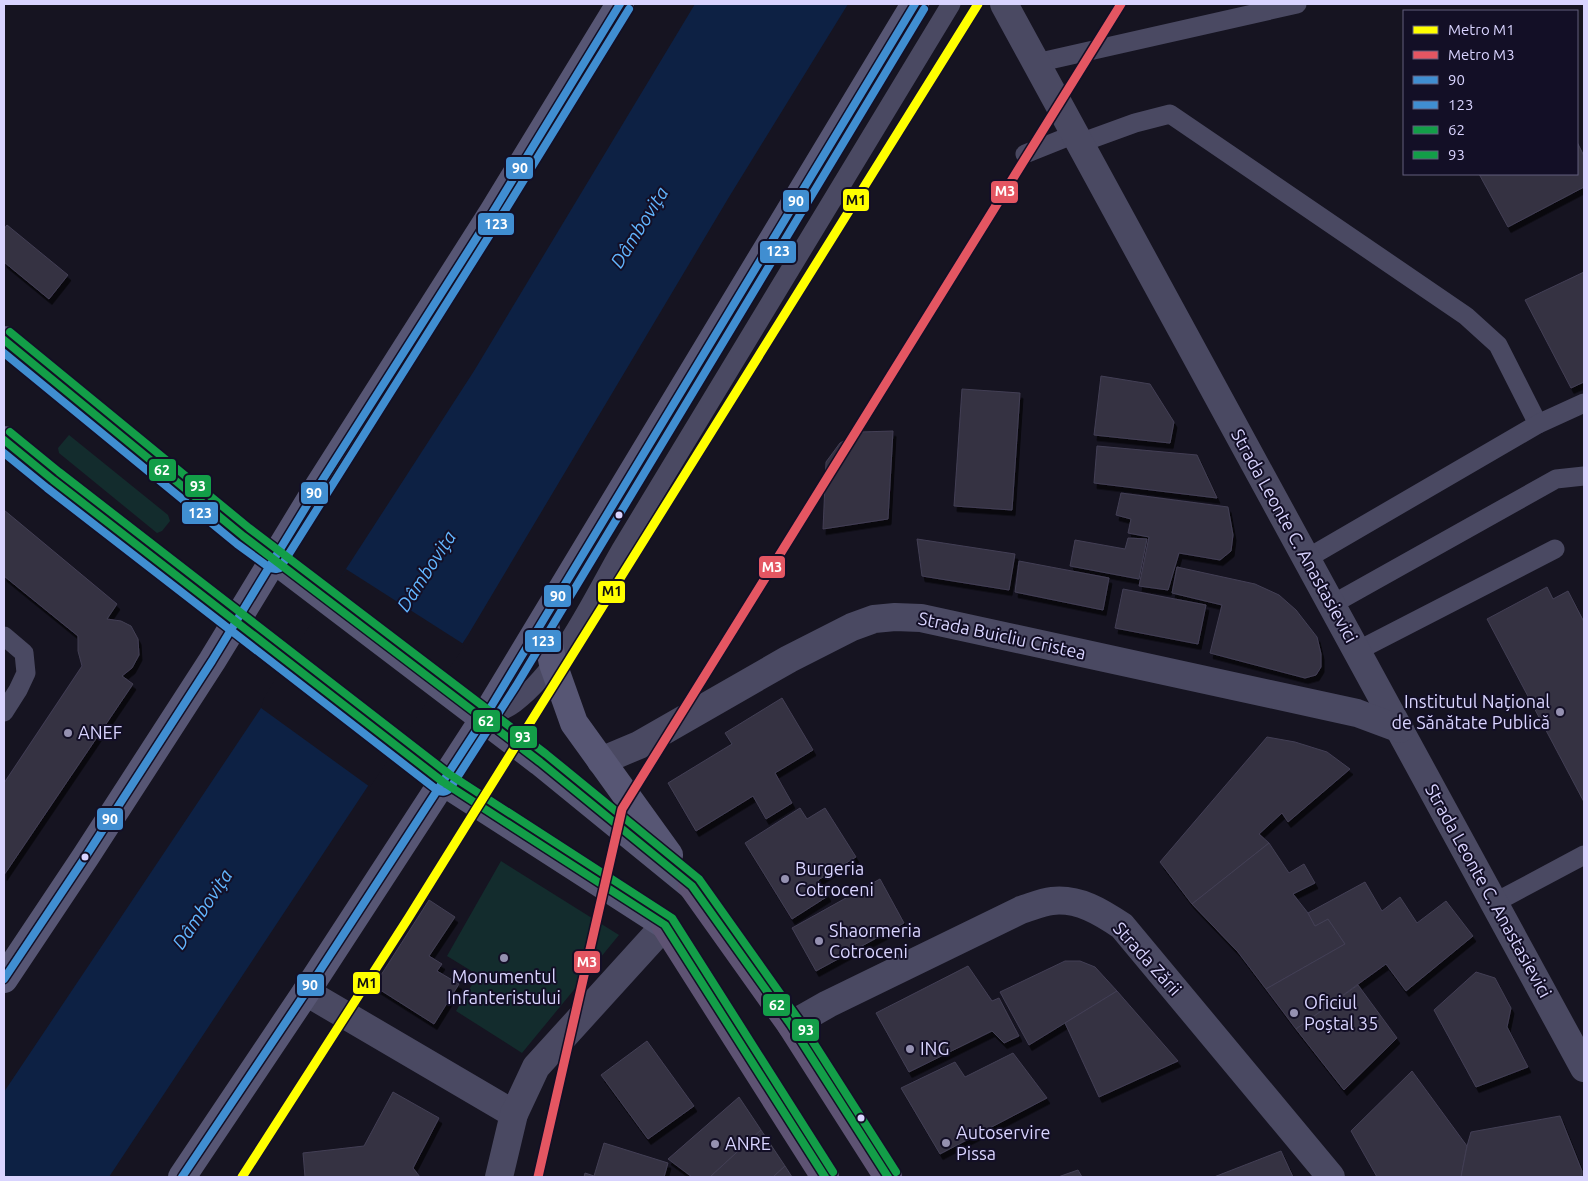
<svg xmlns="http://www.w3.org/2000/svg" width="1588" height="1181" font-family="Ubuntu,sans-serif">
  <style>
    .green { fill: #132c2d }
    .water { fill: #0d2144 }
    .pier { fill: #161421 }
    .building { fill: #343243; stroke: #433f54; filter: url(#shadow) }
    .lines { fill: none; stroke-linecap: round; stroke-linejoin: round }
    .service { stroke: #4a4962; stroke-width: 19 }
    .minor { stroke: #4a4962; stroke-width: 28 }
    .secondary { stroke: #575674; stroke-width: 28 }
    .primary { stroke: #5e5373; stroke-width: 28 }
    .bus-1-casing { stroke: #130f26; stroke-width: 11 }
    .bus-2-casing { stroke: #130f26; stroke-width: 11 }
    .bus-3-casing { stroke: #130f26; stroke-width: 11 }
    .bus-4-casing { stroke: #130f26; stroke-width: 11 }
    .bus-1 { stroke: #408ed1; stroke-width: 8 }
    .bus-2 { stroke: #408ed1; stroke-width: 8 }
    .bus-3 { stroke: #139e48; stroke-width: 8 }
    .bus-4 { stroke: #139e48; stroke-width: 8 }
    .metro-1-casing { stroke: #130f26; stroke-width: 12 }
    .metro-2-casing { stroke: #130f26; stroke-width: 12 }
    .metro-1 { stroke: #ff0; stroke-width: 9 }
    .metro-2 { stroke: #e45662; stroke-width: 9 }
    .bus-dot { fill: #d9d4ff; stroke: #130f26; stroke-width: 2 }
    .poi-dot { fill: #9591b1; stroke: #130f26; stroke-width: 2 }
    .labels { text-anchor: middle; stroke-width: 4; stroke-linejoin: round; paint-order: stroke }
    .street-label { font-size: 18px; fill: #d9d4ff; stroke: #130f26 }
    .poi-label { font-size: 18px; fill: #d9d4ff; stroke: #130f26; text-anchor: start }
    .water-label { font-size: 19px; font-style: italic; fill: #62b6ff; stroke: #130f26 }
    .line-badge { stroke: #130f26; stroke-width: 2 }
    .badge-label { font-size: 14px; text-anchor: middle; font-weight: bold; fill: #fff }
    .pale-badge-label { font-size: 14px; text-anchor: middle; font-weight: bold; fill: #111 }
  </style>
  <defs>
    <filter id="shadow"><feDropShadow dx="3" dy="5.5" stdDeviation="0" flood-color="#0009"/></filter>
  </defs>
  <rect width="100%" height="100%" fill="#161421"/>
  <g class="green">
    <path d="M69,435L168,515L170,521L162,531L157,533L59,453L58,448Z"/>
    <path d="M501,861L619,935L522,1053L456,1011L478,975L447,956Z"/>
  </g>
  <path class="water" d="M695,4H848L729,197L468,635L109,1177H4V1092L261,708L346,569L474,371Z"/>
  <path class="pier" d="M346,569L465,645L370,787L261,708L264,698L279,673Z"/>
  <g class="building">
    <path d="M1577,142L1584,156V187L1508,227L1479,174H1577Z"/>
    <path d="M7,225L68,275L49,299L4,262V229Z"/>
    <path d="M1584,272V382L1571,388L1525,300Z"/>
    <path d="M1101,376L1150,384L1174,422L1170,443L1094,435Z"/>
    <path d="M962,389L1020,393L1012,510L954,506Z"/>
    <path d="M893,431L888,519L823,529L826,462L840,443L860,432Z"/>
    <path d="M1097,446L1197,455L1217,498L1094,483Z"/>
    <path d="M1121,493L1228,507L1233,535L1231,551L1220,560L1179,553L1168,590L1139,586L1149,537L1128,533L1131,519L1116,515Z"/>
    <path d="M4,510L117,604L107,619L121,621L131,626L138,639L139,655L132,668L122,676L133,684L4,875V783L82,666L78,651V636L4,576Z"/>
    <path d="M1128,538L1147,539L1139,579L1070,566L1075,540L1125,549Z"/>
    <path d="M917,539L1015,554L1009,590L922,576Z"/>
    <path d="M1019,561L1109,578L1103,610L1015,592Z"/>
    <path d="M1177,567L1255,584L1279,595L1296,610L1317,637L1321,654V667L1316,675L1305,678L1210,653L1222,605L1172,593Z"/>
    <path d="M1547,587L1553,599L1568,591L1584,622V802L1487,619Z"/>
    <path d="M1123,589L1206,605L1198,644L1115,628Z"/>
    <path d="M782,698L813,750L775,773L792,803L766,819L753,796L696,831L668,783L732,744L725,733Z"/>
    <path d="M1267,737L1295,742L1327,752L1350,769L1288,822L1282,813L1259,834L1269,843L1192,904L1160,862Z"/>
    <path d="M800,808L807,819L825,808L856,857L818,880L828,896L792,919L745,843Z"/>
    <path d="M1269,843L1289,873L1304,864L1315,883L1293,894L1308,913L1315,926L1328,919L1345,944L1266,989L1238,952L1192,904Z"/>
    <path d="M880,879L904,923L816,971L792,928Z"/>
    <path d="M1365,882L1382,911L1400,897L1417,923L1446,901L1473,936L1406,991L1386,964L1296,1029L1266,989L1345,944L1328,919L1315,926L1308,913Z"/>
    <path d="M429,900L455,917L429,956L442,964L437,971L459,984L434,1024L374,986Z"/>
    <path d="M1065,961H1080L1095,967L1117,991L1029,1045L1000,992Z"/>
    <path d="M968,966L992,1001L999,998L1019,1036L1004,1043L992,1031L909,1072L876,1013Z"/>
    <path d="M1476,972L1495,978L1511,1008L1507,1027L1528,1067L1476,1087L1434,1010Z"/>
    <path d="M1358,985L1397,1038L1344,1090L1296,1029Z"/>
    <path d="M1117,991L1178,1061L1099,1097L1065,1023Z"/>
    <path d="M647,1041L694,1106L648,1139L601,1075Z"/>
    <path d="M1013,1053L1047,1098L940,1154L901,1088L955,1062L965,1077Z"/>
    <path d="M1412,1071L1467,1146L1461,1177H1377L1351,1131Z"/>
    <path d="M393,1092L439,1118L413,1168L420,1177H305L303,1153L364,1146Z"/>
    <path d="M739,1097L761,1130L710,1177H692L668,1159Z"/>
    <path d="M1560,1116L1582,1171V1177H1461L1467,1146L1471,1132Z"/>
    <path d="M761,1130L785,1166L773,1177H710Z"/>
    <path d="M604,1143L668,1163L664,1177H584L585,1173L594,1176Z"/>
    <path d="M1281,1151L1293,1177H1214Z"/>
    <path d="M785,1166L792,1177H773Z"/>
    <path d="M1078,1170L1082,1177H1058Z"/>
  </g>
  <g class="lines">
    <g class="service">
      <path d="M1036,63L1297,4"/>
      <path d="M1080,143L1135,123L1170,114L1466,316L1498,345L1538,424"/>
      <path d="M1025,154L1075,134"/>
      <path d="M1306,559L1538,424L1584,403"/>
      <path d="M1331,605L1556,479L1584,476"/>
      <path d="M4,636L24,653L26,673L18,690L4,712"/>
      <path d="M1357,651L1555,549"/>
      <path d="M484,720C494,714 506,710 515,703C561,668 592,599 621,549L951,4"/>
      <path d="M1494,903L1584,855"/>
    </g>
    <g class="minor">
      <path d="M1004,4L1584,1068"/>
      <path d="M601,761L639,745L789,659L852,627L874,619L895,617L921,618L1357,713L1400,729"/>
      <path d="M306,992L514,1114"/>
      <path d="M791,1025L828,1004L1021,910C1031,907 1042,902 1052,901C1079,898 1101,912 1122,926L1331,1177"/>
      <path d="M499,1177L514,1114L536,1067L665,925"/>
    </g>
    <g class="secondary">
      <path d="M4,340L243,536L540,762L692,886"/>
      <path d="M4,440L53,480L443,782L665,925"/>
      <path d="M544,620L553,664L574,723L669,855"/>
      <path d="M4,979L86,856L212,661L318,487L493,212L620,4"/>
      <path d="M182,1177L306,992L483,720L915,4"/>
    </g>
    <g class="primary">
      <path d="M692,886L791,1025L888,1177"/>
      <path d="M665,925L825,1177"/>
    </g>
    <g class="bus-1-casing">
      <g id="bus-1">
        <path d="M4,979L86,856L212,661L318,487L493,212L620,4"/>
        <path d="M182,1177L306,992L483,720L915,4"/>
      </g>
    </g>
    <g class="bus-2-casing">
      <g id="bus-2">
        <path d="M4,353L237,544L270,568L276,569L280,568L501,217L629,9"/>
        <path d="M4,453L47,488L437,790C442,793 447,792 451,787L516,686L924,9"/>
      </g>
    </g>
    <g class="bus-3-casing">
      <g id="bus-3">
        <path d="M4,340L243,536L540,762L692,886L791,1025L888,1177"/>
        <path d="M4,440L53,480L443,782L665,925L825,1177"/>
      </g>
    </g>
    <g class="bus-4-casing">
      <g id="bus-4">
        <path d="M10,332L249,528L546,754L699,879L799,1020L896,1172"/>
        <path d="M10,432L59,472L449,774L672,918L833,1172"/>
      </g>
    </g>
    <use href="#bus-1" class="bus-1"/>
    <use href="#bus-2" class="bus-2"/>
    <use href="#bus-3" class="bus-3"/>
    <use href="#bus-4" class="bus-4"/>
    <g class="metro-1-casing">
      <path id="metro-1" d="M242,1177L409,917L978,4"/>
    </g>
    <g class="metro-2-casing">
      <path id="metro-2" d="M538,1177L622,809L1121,4"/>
    </g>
    <use href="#metro-1" class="metro-1"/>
    <use href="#metro-2" class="metro-2"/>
  </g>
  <g class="bus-dot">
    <circle cx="619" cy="515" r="4.5"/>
    <circle cx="85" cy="857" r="4.5"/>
    <circle cx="861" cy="1118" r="4.5"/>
  </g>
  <g class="poi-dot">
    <circle cx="1560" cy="712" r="5"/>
    <circle cx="68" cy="733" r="5"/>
    <circle cx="785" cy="879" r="5"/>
    <circle cx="819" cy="941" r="5"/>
    <circle cx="504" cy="958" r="5"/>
    <circle cx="1294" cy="1013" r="5"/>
    <circle cx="910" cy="1049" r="5"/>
    <circle cx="946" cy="1143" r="5"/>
    <circle cx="715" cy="1144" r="5"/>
  </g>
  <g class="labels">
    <g class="street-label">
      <text transform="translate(1294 536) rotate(61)" y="6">Strada Leonte C. Anastasievici</text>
      <text transform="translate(1002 636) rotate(12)" y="6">Strada Buicliu Cristea</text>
      <text transform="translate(1488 891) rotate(61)" y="6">Strada Leonte C. Anastasievici</text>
      <text transform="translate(1147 959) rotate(48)" y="6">Strada Zării</text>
    </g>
    <g class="poi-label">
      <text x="1550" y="708" text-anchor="end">Institutul Național<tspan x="1550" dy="21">de Sănătate Publică</tspan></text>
      <text x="78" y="739">ANEF</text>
      <text x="795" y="875">Burgeria<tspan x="795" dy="21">Cotroceni</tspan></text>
      <text x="829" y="937">Shaormeria<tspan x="829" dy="21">Cotroceni</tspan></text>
      <text x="504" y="983" text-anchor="middle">Monumentul<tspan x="504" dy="21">Infanteristului</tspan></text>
      <text x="1304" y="1009">Oficiul<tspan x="1304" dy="21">Poștal 35</tspan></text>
      <text x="920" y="1055">ING</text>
      <text x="956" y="1139">Autoservire<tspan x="956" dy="21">Pissa</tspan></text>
      <text x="725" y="1150">ANRE</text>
    </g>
    <g class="water-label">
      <text transform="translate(639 227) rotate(-58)" y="7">Dâmbovița</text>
      <text transform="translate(426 571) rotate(-57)" y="7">Dâmbovița</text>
      <text transform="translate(202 909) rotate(-56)" y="7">Dâmbovița</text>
    </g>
  </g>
  <g class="line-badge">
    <rect x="505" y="156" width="29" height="24" rx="5" fill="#408ed1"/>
    <rect x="990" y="180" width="29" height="24" rx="5" fill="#e45662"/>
    <rect x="842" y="188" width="28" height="24" rx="5" fill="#ff0"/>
    <rect x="782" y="189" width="28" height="24" rx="5" fill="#408ed1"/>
    <rect x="477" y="212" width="38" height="24" rx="5" fill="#408ed1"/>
    <rect x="759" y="240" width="38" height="24" rx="5" fill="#408ed1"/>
    <rect x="148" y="458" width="29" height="24" rx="5" fill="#139e48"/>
    <rect x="184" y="474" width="28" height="24" rx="5" fill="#139e48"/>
    <rect x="300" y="481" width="29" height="24" rx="5" fill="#408ed1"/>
    <rect x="181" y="501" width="38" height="24" rx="5" fill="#408ed1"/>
    <rect x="758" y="555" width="28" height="24" rx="5" fill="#e45662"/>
    <rect x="597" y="580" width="29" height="24" rx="5" fill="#ff0"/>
    <rect x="543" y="584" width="29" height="24" rx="5" fill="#408ed1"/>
    <rect x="524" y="629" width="38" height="24" rx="5" fill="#408ed1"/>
    <rect x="472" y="709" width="29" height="24" rx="5" fill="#139e48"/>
    <rect x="509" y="725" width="29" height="24" rx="5" fill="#139e48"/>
    <rect x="96" y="807" width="28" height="24" rx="5" fill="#408ed1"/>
    <rect x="573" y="950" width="28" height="24" rx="5" fill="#e45662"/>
    <rect x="352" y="971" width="29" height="24" rx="5" fill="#ff0"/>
    <rect x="296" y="973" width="29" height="24" rx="5" fill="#408ed1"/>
    <rect x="762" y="993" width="29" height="24" rx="5" fill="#139e48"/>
    <rect x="791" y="1018" width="29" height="24" rx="5" fill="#139e48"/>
  </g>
  <g class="badge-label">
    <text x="520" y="173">90</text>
    <text x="1005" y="196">M3</text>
    <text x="796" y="206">90</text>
    <text x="496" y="229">123</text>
    <text x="778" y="256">123</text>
    <text x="162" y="475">62</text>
    <text x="198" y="491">93</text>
    <text x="314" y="498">90</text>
    <text x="200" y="518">123</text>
    <text x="772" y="572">M3</text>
    <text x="558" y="601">90</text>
    <text x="543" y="646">123</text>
    <text x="486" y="726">62</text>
    <text x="523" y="742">93</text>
    <text x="110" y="824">90</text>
    <text x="587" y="967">M3</text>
    <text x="310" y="990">90</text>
    <text x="777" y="1010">62</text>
    <text x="806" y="1035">93</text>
  </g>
  <g class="pale-badge-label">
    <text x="856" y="205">M1</text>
    <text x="612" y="596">M1</text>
    <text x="367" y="988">M1</text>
  </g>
  <rect width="1588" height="1181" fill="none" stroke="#d9d4ff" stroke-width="10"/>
  <rect x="1403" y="10" width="175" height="165" fill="#130f26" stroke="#625e7d"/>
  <rect x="1413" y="26" width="25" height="8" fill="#ffff00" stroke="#625e7d"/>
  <text x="1448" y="35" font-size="15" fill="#d9d4ff">Metro M1</text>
  <rect x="1413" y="51" width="25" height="8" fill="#e45662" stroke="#625e7d"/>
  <text x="1448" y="60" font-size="15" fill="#d9d4ff">Metro M3</text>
  <rect x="1413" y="76" width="25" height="8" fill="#408ed1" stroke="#625e7d"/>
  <text x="1448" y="85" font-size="15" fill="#d9d4ff">90</text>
  <rect x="1413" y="101" width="25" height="8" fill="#408ed1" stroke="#625e7d"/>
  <text x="1448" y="110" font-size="15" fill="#d9d4ff">123</text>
  <rect x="1413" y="126" width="25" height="8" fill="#139e48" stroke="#625e7d"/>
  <text x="1448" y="135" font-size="15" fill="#d9d4ff">62</text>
  <rect x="1413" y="151" width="25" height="8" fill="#139e48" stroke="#625e7d"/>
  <text x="1448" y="160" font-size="15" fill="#d9d4ff">93</text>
</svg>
